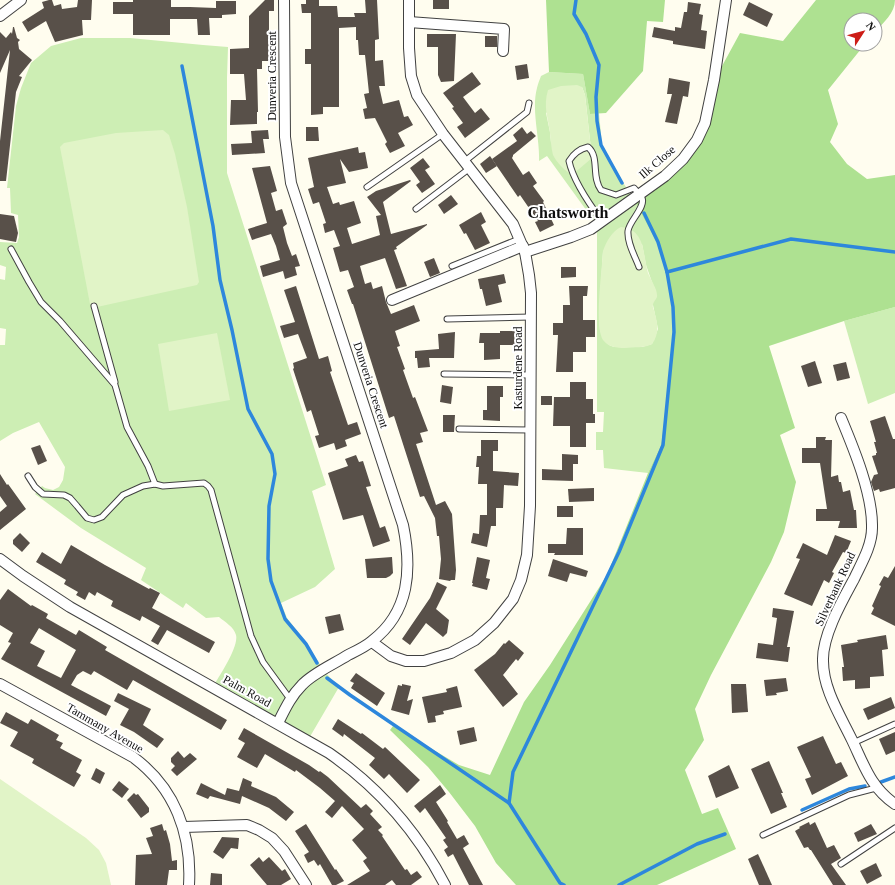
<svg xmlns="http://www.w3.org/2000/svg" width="895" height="885" font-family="Georgia,serif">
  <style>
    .green { fill: #cdeeb4; fill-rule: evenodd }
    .forest { fill: #aee191 }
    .pitch { fill: #e1f4c7 }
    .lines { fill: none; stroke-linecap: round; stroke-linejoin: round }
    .stream { stroke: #2d87dc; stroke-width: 3.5 }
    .building { fill: #585049; fill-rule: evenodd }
    .service-casing { stroke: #414141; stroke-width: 7 }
    .minor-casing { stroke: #414141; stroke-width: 12 }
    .service { stroke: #fff; stroke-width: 5 }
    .minor { stroke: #fff; stroke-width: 10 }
    .labels { text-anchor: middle; stroke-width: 4; stroke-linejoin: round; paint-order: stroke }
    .street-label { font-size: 12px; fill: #0e0e0e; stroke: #fff }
    .district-label { font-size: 16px; font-weight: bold; fill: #0e0e0e; stroke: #fff }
  </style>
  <rect width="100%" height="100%" fill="#fffdef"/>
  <g class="green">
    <path d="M81,38H130L203,45L228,47L227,78V173L326,485L312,491L335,569L315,587L281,603L287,618L307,644L324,671L339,687L308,740L213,687C219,676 239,647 236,635C234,627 225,622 219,617L206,618L186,603L183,608L141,580L146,568L81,528L35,494L42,486L45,488L53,490L59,487L63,480L65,467L39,422L13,433L0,441V345H5L6,329L0,328V279L5,280L6,267L0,265V242L17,243L19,237L18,215L11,213L10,188H7L16,106L21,88L31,63L51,46Z"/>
    <path d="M549,72L583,74L590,114L599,113L602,145L624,184L643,214L657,243L666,272L672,306L674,332L661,445L648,473L604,468L603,450H596V432H603L604,412H597V225L547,156L539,161C540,138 531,110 537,88C538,83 540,79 541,76ZM582,87L585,95L592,158L551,143L550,132L546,113ZM642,244L646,265L653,285V305L658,329L652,344L642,347H614L609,345L600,331L599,315L603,251Z"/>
    <path d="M895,307V393L868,404L844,321Z"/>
  </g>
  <g class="forest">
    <path d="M546,0H665L663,22L647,21L643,71L606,113L590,114L583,74L549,72Z"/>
    <path d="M816,0H895C895,13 883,23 875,32V20H851V44H865L828,90L838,124L830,142L847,164L867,179L895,175V307L844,321L769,346L795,428L780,435L796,482L784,532L771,562L711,675L695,709L704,740L685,770L702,814L718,808L736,849L657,885H516L496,863L475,826L449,792L428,767L390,730L393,726L459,765L490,775L524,702L550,665L607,575L648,473L661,445L674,332L672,306L666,272L657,243L634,199L698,141L715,79L740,33L783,41Z"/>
  </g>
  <g class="pitch">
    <path d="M577,85L582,87L585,95L592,158L572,175C565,171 557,163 553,155C551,148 551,140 550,133C548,117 543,107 548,90L561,86Z"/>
    <path d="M163,130L169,135L175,154L187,207L199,282L197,285L97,307L90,304L60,147L64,143L116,133Z"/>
    <path d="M621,227C646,229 643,256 648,273C651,280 658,290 657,297C656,300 653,302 653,305C652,308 655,311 655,314C658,324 659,335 652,344C645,348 634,347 625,348C617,348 608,347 603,340C594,326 602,270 603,251C606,242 612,231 621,227Z"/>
    <path d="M217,333L230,400L169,411L158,344Z"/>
    <path d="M0,779L86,838L99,850L106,863L111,885H0Z"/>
  </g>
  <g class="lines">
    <g class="stream">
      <path d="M576,0L574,14L586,34L599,65L596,97L597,121L601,145L622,183"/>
      <path d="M182,66L213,226L220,280L232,330L248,409L272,454L275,474L269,506L268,559L271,581L285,619L306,644L317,663"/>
      <path d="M667,272L791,239L895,252"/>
      <path d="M327,678L350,695L509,803"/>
      <path d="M881,782L895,777"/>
      <path d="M802,810L849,789L865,786"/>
      <path d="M564,885L560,883L509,803L513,772L619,552L663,445L674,332L673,307L667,272L658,242L644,213"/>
      <path d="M619,885L697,844L725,834"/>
    </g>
  </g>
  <g class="building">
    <path d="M49,0H52L54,6L61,4L62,9L77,7L78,0H92L91,20H82L83,35L55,42L46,21L28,32L22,22L44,8L42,2Z"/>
    <path d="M133,0H171V7H190L216,8V1H236V14L222,15V18H209L210,35H198L197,19H170V35H133V14H113V2H133Z"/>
    <path d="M265,0H274V11H269V61H262V69H257L258,112H257V124L230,125L231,100H246L244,74H230V49L249,48V16Z"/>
    <path d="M306,0H319V6H337L338,17H355L354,13H366L365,0H377L379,39L375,40V61L383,60L385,86H379L383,104L399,100L404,117L408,116L413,125L398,133L405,146L390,153L385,144L387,142L375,118L365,119L363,109L367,108L364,94L369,93L365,55H359L358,40H356V27L339,28V107H323V114L311,115V64H305V49H311V13H302L301,4H306Z"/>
    <rect x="433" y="0" width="16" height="9"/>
    <path d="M688,2L701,4L699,14L703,15L701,30L707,31L705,49L673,44V41L652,37L654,27L675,31V27L681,28L684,12H687Z"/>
    <path d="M749,2L773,14L767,27L743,15Z"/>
    <path d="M13,27H14L17,38L20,40L18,42L19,49L32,60L19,76L22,77L16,92L6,181H0V141L10,50L0,73V32L6,38L11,32L12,34Z"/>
    <path d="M427,34H456L454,81L441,82L438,75V47H427Z"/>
    <rect x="485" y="36" width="12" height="11"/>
    <path d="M527,64L529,78L517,80L515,66Z"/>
    <path d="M472,72L481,84L463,97L475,113L481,108L490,119L465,138L457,127L463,123L452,108L454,107L443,93Z"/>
    <path d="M669,78L690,82L688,97L683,96L677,124L665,122L672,94H667Z"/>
    <path d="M306,127H318L319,141H306Z"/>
    <path d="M522,127L527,134L531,131L536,136L513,155V156L512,158L523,175L529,171L537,183L533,186L544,201L543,202L554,225L540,232L535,222L538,221L520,195L518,197L492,159L517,141L513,135Z"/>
    <path d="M268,130L269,139H263L265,153L232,155L231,144L252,143L251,131Z"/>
    <path d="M358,147L359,153L365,152L368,168L349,172L340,159L346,183L327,187L333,204L339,202L340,205L354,201L361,223L347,228L352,244L380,235L376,216L381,215L367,197L376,191L410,180L411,181L383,202L391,234L427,224V225L396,247L397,249L394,250L407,286L396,289L385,258L360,266L365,284L371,282L373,289L382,286L386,302L391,314L414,305L420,321L395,331L400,346L397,347L405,369L403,370L413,398L415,397L428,431L420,433L423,442L416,444L436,505L445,501L452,514L456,570L455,580H451L450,581L439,579L441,559L439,536H437L435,518L424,496L420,497L394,416L389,418L353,304H352L347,290L354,287L348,270L340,272L333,248L340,246L334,230L325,233L323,224L326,223L319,202L313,204L308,189L314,187L308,158Z"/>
    <path d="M490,156L497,166L486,173L480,164Z"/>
    <path d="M423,158L430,167L425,170L435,184L422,193L416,185L420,182L410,168Z"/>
    <path d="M270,166L277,191L271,193L276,211L282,209L287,224L283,227L287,243L292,256L296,254L300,266L295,267L297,275L285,279L283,271L263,277L260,266L280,260L276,246L271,234L252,240L248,229L267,223L252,168Z"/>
    <path d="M451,195L458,204L444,214L438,205Z"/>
    <path d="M481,212L486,222L481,225L490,243L475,250L466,233L464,234L459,225Z"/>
    <path d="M0,214L14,216L18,233L16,242L0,239Z"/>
    <path d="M434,258L440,273L430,277L424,262Z"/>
    <path d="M561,267H576V277L561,278Z"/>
    <path d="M504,274L506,283L498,285L502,302L486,306L482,289H480L478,279Z"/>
    <path d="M296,286L319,359L328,356L332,371L330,372L348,425L357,422L361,434L345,440L347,446L336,450L334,443L319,448L315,436L319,435L311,410L307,412L293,369L294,368L293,363L307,358L298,334L284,338L280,326L295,322L284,290Z"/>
    <path d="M569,286H588L587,296H583V320H595V337H586V352H573V372H556L558,335H553V323H563V305H570Z"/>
    <path d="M500,331H516V345H500V359L484,360V343H479L480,333H500Z"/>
    <path d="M455,332L454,358H429L430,367L418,368L417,358H415V351L439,349L438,334Z"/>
    <path d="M815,361L822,383L808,387L801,366Z"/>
    <path d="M846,362L850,378L837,381L833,365Z"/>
    <path d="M570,382H586V399H593V414H595V423H586V447H570V426H553L554,397H570Z"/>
    <path d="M442,385L453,387L451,404L440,402Z"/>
    <path d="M487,386H503V397H500V421L483,420V410H487Z"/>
    <rect x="541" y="396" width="11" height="9"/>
    <path d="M443,415H455L454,432H443Z"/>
    <path d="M885,416L893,439H895V488L880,492L879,489L874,491L871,482L874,475L878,474L872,456L876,455V453H877L874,442H876L870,421Z"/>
    <path d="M816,437H826L825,440H832L831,477L838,475L839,482H841L843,492L850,490L854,510H856L857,528H838L840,521H816V509H827L820,463H802V448H816Z"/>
    <path d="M481,440H498V451H493V471L519,473L518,486L504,485L503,508H496V526H491L487,547L471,543L473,533L479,534L480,515H487V484H478L479,467H476L477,456H481Z"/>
    <path d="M40,445L47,461L38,465L31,448Z"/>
    <path d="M562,454L578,455V464H573V481L542,480V469L562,470Z"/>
    <path d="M356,455L359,462L363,461L371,486L366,487L380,528L385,526L390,541L373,547L363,515L343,520L328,473L348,466L345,459Z"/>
    <path d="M0,474L7,485L8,484L26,509L0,530V512L7,506L0,496Z"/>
    <path d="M594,488V501L569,502L568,489Z"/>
    <rect x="557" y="506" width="16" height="11"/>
    <path d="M567,528H583V555H554L555,553H548V544H566Z"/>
    <path d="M20,533L30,543L22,552L13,544V540Z"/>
    <path d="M835,535L851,541L846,553L843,552L832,572L834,573L829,583L824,580L812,606L784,594L800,559L796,558L803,543L827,555Z"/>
    <path d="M71,545L105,565L149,589L150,588L160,593L152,608L215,642L209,653L167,630L158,645L151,641L160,626L142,616L140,621L111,606L113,601L97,592L95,596L89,592L85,600L76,595L78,592L64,584L66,580L36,562L42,552L61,564Z"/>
    <path d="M392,557L393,573L390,576L386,578H367L365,559Z"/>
    <path d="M477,557L490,560L486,578L490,579L487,590L472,586L473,583H472Z"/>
    <path d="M553,559L588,571L586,577L570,573L567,582L548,576Z"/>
    <path d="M895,566V626L871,614L874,608L872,606L881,586L879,585L884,576L888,578Z"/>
    <path d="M437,582L447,587L436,609L449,620L447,633L443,637L426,623L410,645L402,639L430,598Z"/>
    <path d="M8,589L31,606L32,605L48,614L46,618L60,626L76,635L79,630L107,647L105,650L227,720L221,730L133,680L127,690L94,671L91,675L83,671L77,675L71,685L111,706L106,716L1,659L11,643L8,642L13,633L0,625V600ZM39,628L76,650L61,678L37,666L45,651L30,643Z"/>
    <path d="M773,608L794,611L787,647H790L788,662L756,658L758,643L773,645L777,618L772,617Z"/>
    <path d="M340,614L344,630L329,634L325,617Z"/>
    <path d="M886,635L888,649L882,650L884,676L870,677V688L855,689V680L843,681L842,667H844L841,645L858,642L857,640Z"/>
    <path d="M509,640L524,653L518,661L516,659L503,675L518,694L503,707L474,670L495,654L504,643L505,644Z"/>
    <path d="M356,673L385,693L377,706L351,688L354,683L350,681Z"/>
    <path d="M786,678L788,691L776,693L777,695L766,696L764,680Z"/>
    <path d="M402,684L411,686L407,701L413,699L409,715L391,710L398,685L402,686Z"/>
    <path d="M731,684H746L748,712L732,713Z"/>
    <path d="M457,686L462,707L443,711L444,714L435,716L436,722L428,723L422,697L447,692L446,689Z"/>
    <path d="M118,693L151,709L143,725L164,739L157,748L134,732L120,725L129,709L114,701Z"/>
    <path d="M891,697L895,708L868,720L863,709Z"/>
    <path d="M6,712L28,724L31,719L59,735L56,740L63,743L60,748L82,760L76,772L81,775L74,787L32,763L34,759L10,746L18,732L0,723Z"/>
    <path d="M338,719L361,734L362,733L383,749L385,747L420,780L407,793L389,774L384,779L369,765L375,758L344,734L343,737L332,729Z"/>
    <path d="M474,727L477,741L460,745L457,731Z"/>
    <path d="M244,728L309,765L319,772L320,771L328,777L361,808L366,804L373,811L370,814L382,827L378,830L383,835L382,836L405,870L407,869L411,875L417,871L422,877L411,885H396L392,880L385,885H347L370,871L363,861L367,858L352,840L364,829L342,806L332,818L325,812L335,801L320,788L296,770L295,772L265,754L257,768L237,757L245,743L238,739Z"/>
    <path d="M895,732V751L886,755L879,739Z"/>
    <path d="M823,736L836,764L841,762L848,776L812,795L805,779L811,777L797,747Z"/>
    <path d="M178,751L184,758L190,753L197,759L177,776L171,770L175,766L171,762V758Z"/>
    <path d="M769,761L783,793H781L787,807L771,814L751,769Z"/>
    <path d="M729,765L739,788L716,798L708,776Z"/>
    <path d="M96,768L105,773L100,784L91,779Z"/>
    <path d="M243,778L252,782L251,786L276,797L294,812L286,821L269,808L242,796L240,804L210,796L208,799L196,794L201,783L225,795L227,788L239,791Z"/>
    <path d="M119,781L129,789L122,798L112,790Z"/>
    <path d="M440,785L446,794L436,802L448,821L447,822L457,839L464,835L469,844L463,848L483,885H469L453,854L448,857L444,850L448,847L443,840L446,838L425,808L420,813L414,806Z"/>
    <path d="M134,793L136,795L138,794L149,808V812L141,818L127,800Z"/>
    <path d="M809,822L810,825L815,822L827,848L834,845L841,858L831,864L846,885H833L811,850H810L808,847L804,848L795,831L800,828L799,827Z"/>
    <path d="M162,824L164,831L166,830L170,844L172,861L177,860V870H169L167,885H135L136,855L152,854L146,838L153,836L150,828Z"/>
    <path d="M306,824L335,870L336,869L344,881L336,885H332L320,864L318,866L314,860L308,863L304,855L309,852L295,831Z"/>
    <path d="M871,824L877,834L858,842L854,833Z"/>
    <path d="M222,837L239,838L238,849L231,848L223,859L213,852Z"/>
    <path d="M758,854L772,885H759L748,859Z"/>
    <path d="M259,857L263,862L269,857L282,871L285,869L291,879L281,885H267L250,865Z"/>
    <path d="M876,863L882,876L867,884L860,871Z"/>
    <path d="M211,873L222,874V885H210Z"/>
  </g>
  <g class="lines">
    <g class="service-casing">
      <g id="service">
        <path d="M465,161L527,112L529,103"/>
        <path d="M367,187L443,134"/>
        <path d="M416,209L470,168"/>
        <path d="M602,221C590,205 573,180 569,161C574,153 579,149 588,147C600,157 591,177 601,190L616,195L634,188C636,191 640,194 642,198C646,207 629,221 628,231C627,243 635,256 639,267"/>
        <path d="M11,249L29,282L41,302L60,321L115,385L127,427L148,466L155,484"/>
        <path d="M452,266L519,239"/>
        <path d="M94,306L115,382"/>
        <path d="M447,319L531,317"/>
        <path d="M444,374L531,375"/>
        <path d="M459,429L530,430"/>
        <path d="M28,476L35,487L43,494L64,495L70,498L77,506L87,518L94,520L102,517L123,495L143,486L155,484L163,486L204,483L208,486L211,490L251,636L263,662L290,699"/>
        <path d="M853,743L895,724"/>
        <path d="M763,835L849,795L876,788"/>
        <path d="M841,864L895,828"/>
      </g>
    </g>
    <g class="minor-casing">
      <g id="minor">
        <path d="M0,16L21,0"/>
        <path d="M409,22L504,29L503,51"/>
        <path d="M525,252L571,237L591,229L665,176L683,159L697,140L705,123L714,80L726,0"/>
        <path d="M392,300L523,246"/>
        <path d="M841,418C854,449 873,495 872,528C872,546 861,564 854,579C842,601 822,636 823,661C823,689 840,715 852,740C864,765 871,788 895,804"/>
        <path d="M0,559L23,576L70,607L329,753C378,787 418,833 445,885"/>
        <path d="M372,642L391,656L406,661H424L451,653L475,640L494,623L513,599L521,580L527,555L530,506L531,293L529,275L525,252L513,224L443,134L417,95L411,76L409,48V0"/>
        <path d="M0,684L133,757C175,788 192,834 189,885"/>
        <path d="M278,723C285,709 291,696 302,685C313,673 334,664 348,655C356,651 365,647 372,641C410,612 412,569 403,525L291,183L285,137L284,0"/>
        <path d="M184,827L247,825L259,830L272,838L284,851L306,885"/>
      </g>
    </g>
    <use href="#service" class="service"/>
    <use href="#minor" class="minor"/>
  </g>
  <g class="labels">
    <g class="street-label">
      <text transform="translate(272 76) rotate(-90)" y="4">Dunveria Crescent</text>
      <text transform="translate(657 162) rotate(-41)" y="4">Ilk Close</text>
      <text transform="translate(518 368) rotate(-90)" y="4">Kasturdene Road</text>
      <text transform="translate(371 385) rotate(72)" y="4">Dunveria Crescent</text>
      <text transform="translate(835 589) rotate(-65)" y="4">Silverbank Road</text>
      <text transform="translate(247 691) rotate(29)" y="4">Palm Road</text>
      <text transform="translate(105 728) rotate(30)" y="4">Tammany Avenue</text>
    </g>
    <g class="district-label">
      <text x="568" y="218">Chatsworth</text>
    </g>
  </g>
  <g transform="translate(863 32) rotate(54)"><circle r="19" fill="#ffffff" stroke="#9f9f9f"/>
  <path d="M0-3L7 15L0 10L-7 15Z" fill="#cd1d17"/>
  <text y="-6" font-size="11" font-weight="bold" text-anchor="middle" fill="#0e0e0e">N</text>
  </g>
</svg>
